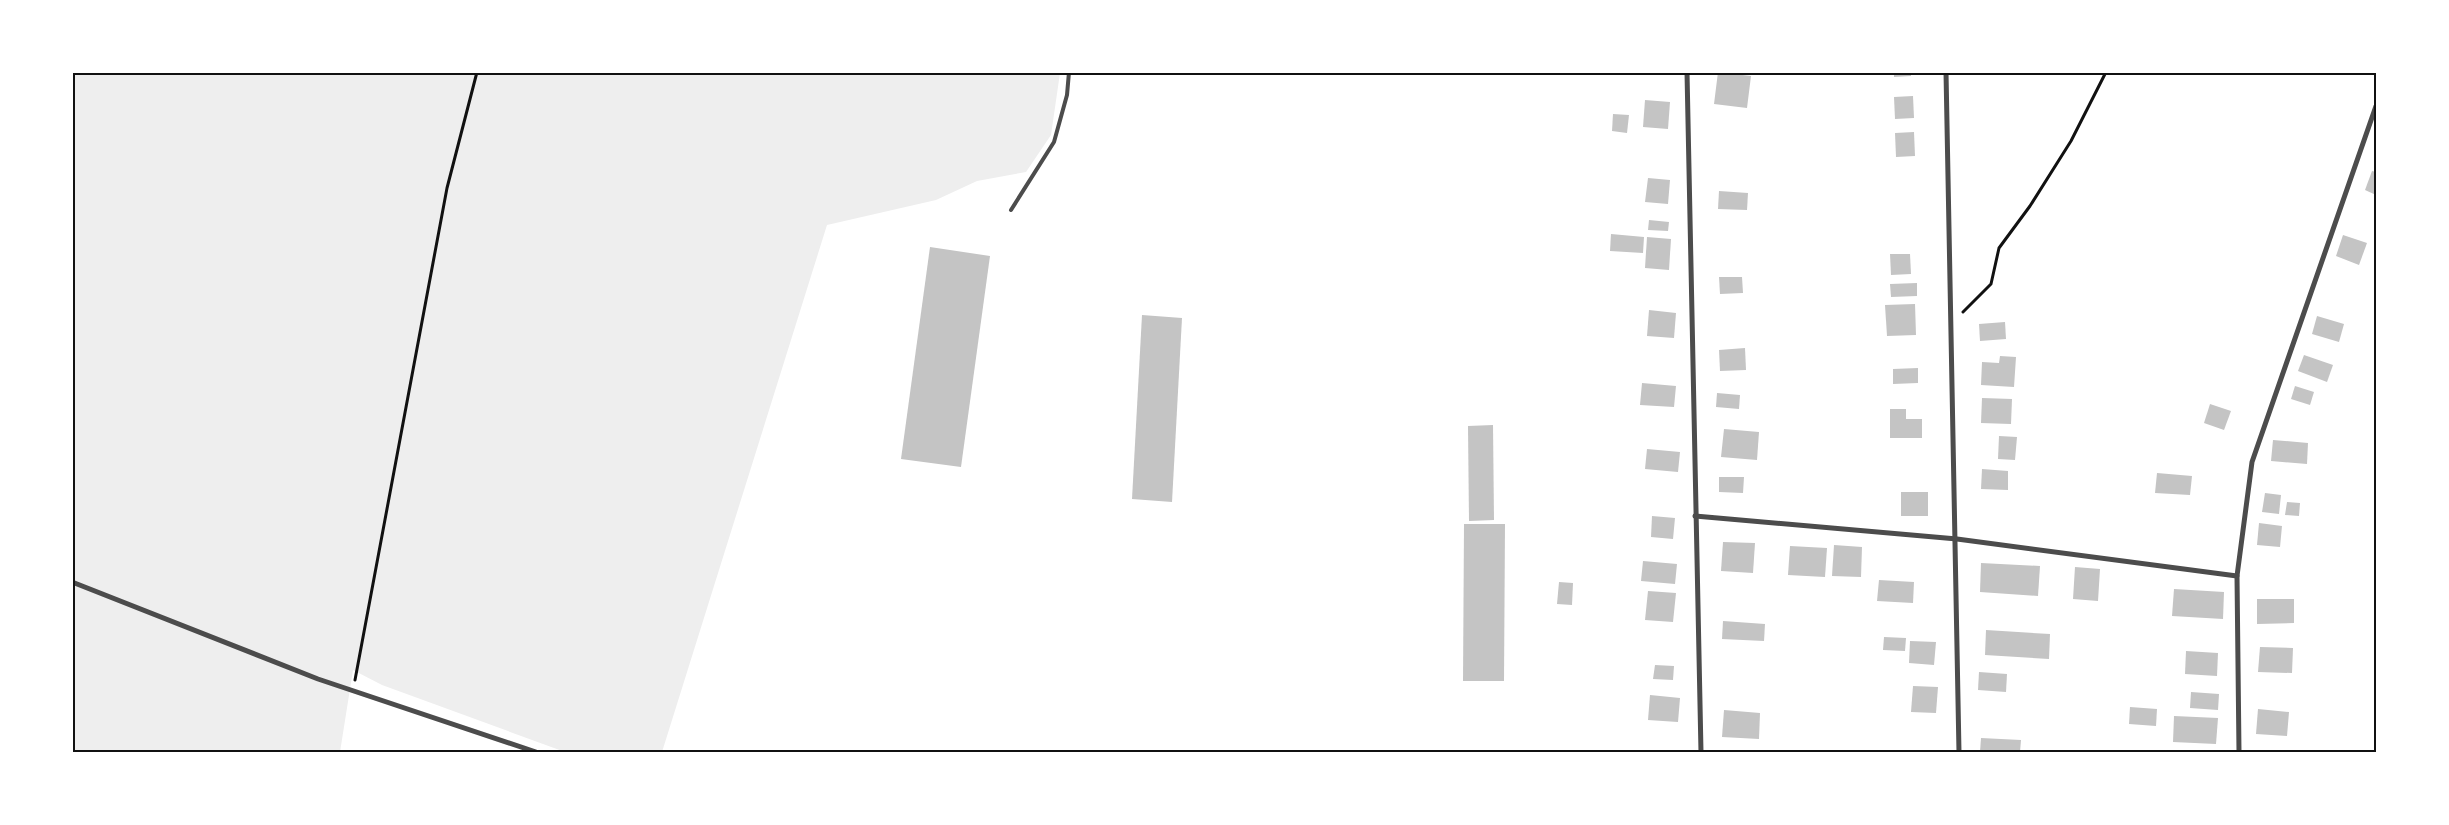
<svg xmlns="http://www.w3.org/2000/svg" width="2449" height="825" font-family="'Source Sans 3',sans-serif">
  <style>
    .green { fill: #eee }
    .building { fill: #c4c4c4 }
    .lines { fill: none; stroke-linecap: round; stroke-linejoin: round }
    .path { stroke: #111; stroke-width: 3 }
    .service { stroke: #4c4c4c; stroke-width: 4 }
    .minor { stroke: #4c4c4c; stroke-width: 5 }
    .neatline { fill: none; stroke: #111; stroke-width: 2 }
  </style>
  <rect width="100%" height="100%" fill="#fff"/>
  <path class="green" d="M72,73H1060L1051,135L1026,172L977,181L936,200L827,225L662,752H565L382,685L353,670L340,752H73Z"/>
  <g class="building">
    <path d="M1718,72L1751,76L1747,108L1714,104Z"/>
    <path d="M1894,72H1911V76L1894,77Z"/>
    <path d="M1913,96L1914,118L1895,119L1894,97Z"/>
    <path d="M1645,100L1670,102L1668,129L1643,127Z"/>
    <path d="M1613,114L1629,115L1627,133L1612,131Z"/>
    <path d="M1914,132L1915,156L1896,157L1895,133Z"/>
    <path d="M2372,171L2376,172V195L2365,190Z"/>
    <path d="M1648,178L1670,180L1668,204L1645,202Z"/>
    <path d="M1719,191L1748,193L1747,210L1718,209Z"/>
    <path d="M1649,220L1669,222L1668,231L1648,230Z"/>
    <path d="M1611,234L1644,237L1643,253L1610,251Z"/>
    <path d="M2343,235L2367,243L2359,265L2336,256Z"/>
    <path d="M1647,237L1671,239L1669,270L1645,268Z"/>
    <path d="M930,247L990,256L961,467L901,459Z"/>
    <path d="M1890,254H1910L1911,274L1891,275Z"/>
    <path d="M1719,277H1742L1743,293L1720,294Z"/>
    <path d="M1917,283V296L1891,297L1890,284Z"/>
    <path d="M1915,304L1916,335L1887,336L1885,305Z"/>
    <path d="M1649,310L1676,313L1674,338L1647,336Z"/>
    <path d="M1142,315L1182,318L1172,502L1132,499Z"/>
    <path d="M2317,316L2344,324L2339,342L2312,334Z"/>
    <path d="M2005,322L2006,339L1980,341L1979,324Z"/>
    <path d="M1745,348L1746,370L1720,371L1719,350Z"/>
    <path d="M2304,355L2333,365L2327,382L2298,371Z"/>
    <path d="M2000,356L2016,357L2014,387L1981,385L1982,362L1999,363Z"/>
    <path d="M1918,368V383L1893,384V369Z"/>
    <path d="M1642,383L1676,386L1674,407L1640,405Z"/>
    <path d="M2295,386L2314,392L2310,405L2291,399Z"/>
    <path d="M1717,393L1740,395L1739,409L1716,407Z"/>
    <path d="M1982,398L2012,399L2011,424L1981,423Z"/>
    <path d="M2210,404L2231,411L2224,430L2204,423Z"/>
    <path d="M1890,409H1906V419H1922V438H1890Z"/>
    <path d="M1493,425L1494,520L1469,521L1468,426Z"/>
    <path d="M1724,429L1759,432L1757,460L1721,457Z"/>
    <path d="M1999,436L2017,437L2015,460L1998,459Z"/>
    <path d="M2273,440L2308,443L2307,464L2271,461Z"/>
    <path d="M1647,449L1680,452L1678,472L1645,469Z"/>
    <path d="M1982,469L2008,471V490L1981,489Z"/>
    <path d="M2157,473L2192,476L2190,495L2155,493Z"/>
    <path d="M1719,477H1744L1743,493L1719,492Z"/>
    <rect x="1901" y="492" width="27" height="24"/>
    <path d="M2265,493L2281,495L2279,514L2262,512Z"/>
    <path d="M2287,502L2300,503L2299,516L2285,515Z"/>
    <path d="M1652,516L1675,518L1673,539L1651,537Z"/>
    <path d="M2259,523L2282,526L2280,547L2257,545Z"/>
    <path d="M1464,524H1505L1504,681H1463Z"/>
    <path d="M1723,542L1755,543L1753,573L1721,571Z"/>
    <path d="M1834,545L1862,547L1861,577L1832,576Z"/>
    <path d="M1790,546L1827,548L1825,577L1788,575Z"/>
    <path d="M1643,561L1677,564L1675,584L1641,581Z"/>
    <path d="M1981,563L2040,566L2038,596L1980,592Z"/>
    <path d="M2075,567L2100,569L2098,601L2073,599Z"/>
    <path d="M1879,580L1914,582L1913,603L1877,601Z"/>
    <path d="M1559,582L1573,583L1572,605L1557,604Z"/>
    <path d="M2174,589L2224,592L2223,619L2172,616Z"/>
    <path d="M1648,591L1676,593L1673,622L1645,620Z"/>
    <path d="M2257,599H2294V623L2257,624Z"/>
    <path d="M1723,621L1765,624L1764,641L1722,639Z"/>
    <path d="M1986,630L2050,634L2049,659L1985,655Z"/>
    <path d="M1884,637L1906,638L1905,651L1883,650Z"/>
    <path d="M1910,641L1936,642L1934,665L1909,663Z"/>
    <path d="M2260,647L2293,648L2292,673L2258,672Z"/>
    <path d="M2186,651L2218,653L2217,676L2185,674Z"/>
    <path d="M1655,665L1674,666L1673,680L1653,679Z"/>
    <path d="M1979,672L2007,674L2006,692L1978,690Z"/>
    <path d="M1913,686L1938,687L1936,713L1911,712Z"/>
    <path d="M2191,692L2219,694L2218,710L2190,708Z"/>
    <path d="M1650,695L1680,698L1678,722L1648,720Z"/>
    <path d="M2130,707L2157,709L2156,726L2129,724Z"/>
    <path d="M2258,709L2289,712L2287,736L2256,734Z"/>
    <path d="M1724,710L1760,713L1759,739L1722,737Z"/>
    <path d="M2174,716L2218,718L2216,744L2173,742Z"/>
    <path d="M1981,738L2021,740L2020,752H1980Z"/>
  </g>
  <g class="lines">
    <g class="path">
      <path d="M1963,312L1991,284L1999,248L2030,206L2071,141L2106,72"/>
      <path d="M355,680L447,188L477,72"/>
    </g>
    <path class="service" d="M1011,210L1054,142L1067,95L1069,72"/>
    <g class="minor">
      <path d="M1687,72L1701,752"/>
      <path d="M1946,72L1959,752"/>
      <path d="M1695,516L1957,539L2237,576"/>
      <path d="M72,582L318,679L536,752"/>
      <path d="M2239,752L2237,576L2252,462L2376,106"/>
    </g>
  </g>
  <rect width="2449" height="825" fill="none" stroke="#ffffff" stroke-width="148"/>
  <rect x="74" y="74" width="2301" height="677" class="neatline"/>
</svg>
